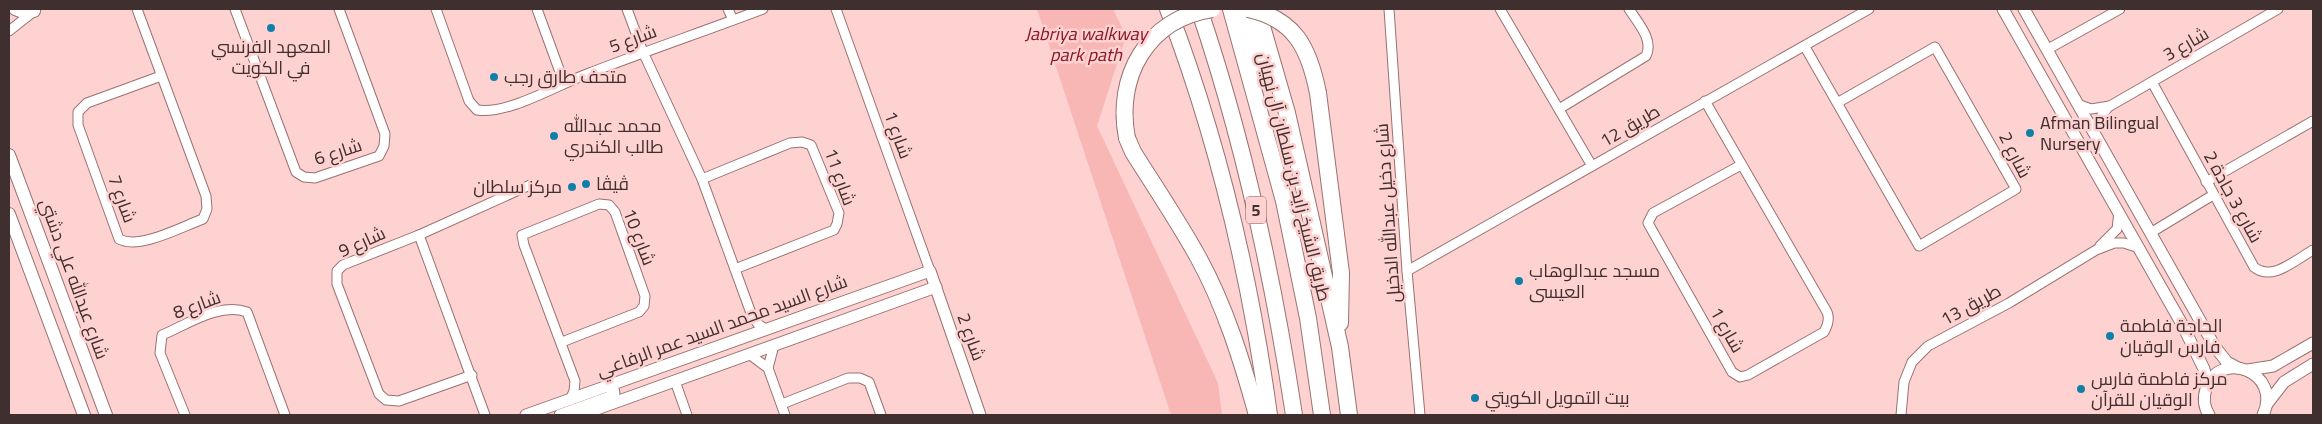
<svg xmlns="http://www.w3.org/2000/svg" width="2322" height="424" font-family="Georgia,Cairo,serif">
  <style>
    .green { fill: #f8b6b5 }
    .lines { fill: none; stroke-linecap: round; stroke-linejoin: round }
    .minor-casing { stroke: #997271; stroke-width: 11 }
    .tertiary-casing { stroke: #997271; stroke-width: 13 }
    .secondary-casing { stroke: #997271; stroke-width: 14 }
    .motorway-casing { stroke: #997271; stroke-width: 18 }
    .minor { stroke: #fff; stroke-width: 9 }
    .tertiary { stroke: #fff; stroke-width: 11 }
    .secondary { stroke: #fff; stroke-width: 12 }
    .motorway { stroke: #fff; stroke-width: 16 }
    .motorway-bridge-casing { stroke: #997271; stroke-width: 18; stroke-linecap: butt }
    .motorway-bridge { stroke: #fff; stroke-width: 16 }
    .poi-dot { fill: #1180a8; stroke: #fed2d1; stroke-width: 2 }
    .labels { text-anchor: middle; stroke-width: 5; stroke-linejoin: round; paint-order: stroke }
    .shield { fill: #fed2d1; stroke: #796060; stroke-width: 1 }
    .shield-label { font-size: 16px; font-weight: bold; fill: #402f2f }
    .park-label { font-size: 18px; font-style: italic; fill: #8b1728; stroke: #fed2d1 }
    .street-label { font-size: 18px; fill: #402f2f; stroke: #fed2d1 }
    .poi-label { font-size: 18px; fill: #402f2f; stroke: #fed2d1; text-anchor: start }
  </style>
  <rect width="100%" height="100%" fill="#fed2d1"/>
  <path class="green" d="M1037,9H1113L1126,36L1097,126L1218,383L1222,415H1171Z"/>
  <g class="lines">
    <g class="minor-casing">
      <g id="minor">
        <path d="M137,9L206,196L207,209L203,219C181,227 139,250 119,239L78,125V112L87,103L161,76"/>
        <path d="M235,9L296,172L304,177L315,178L379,156L384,146L385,134L339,9"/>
        <path d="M436,9L469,101L477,110C508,115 557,85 587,74C646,51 705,31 763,9"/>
        <path d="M537,9L564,83"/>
        <path d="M627,9L643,52L702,179L752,316L758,324L765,329"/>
        <path d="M728,9L733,20"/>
        <path d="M836,9L930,271"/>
        <path d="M1389,9L1407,271L1420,415"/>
        <path d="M1500,9L1592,166"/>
        <path d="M9,31L33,12"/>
        <path d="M1805,47L1919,246L2016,189L1935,47L1837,103"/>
        <path d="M2048,49L2120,9"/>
        <path d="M2152,82L2254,267C2272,282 2295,260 2313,250"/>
        <path d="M1705,101L1827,312C1830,319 1828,325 1824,332L1748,375L1740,377L1732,372L1648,223L1653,213L1741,165"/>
        <path d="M2080,105L2091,109L2110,106L2278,9"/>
        <path d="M1559,109L1646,56C1654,40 1638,23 1629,9"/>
        <path d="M2094,130L2097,122L2109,106"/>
        <path d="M702,179L790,143L802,142L811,145L839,213L837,224L834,230L735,269"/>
        <path d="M2206,182L2313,121"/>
        <path d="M2152,232L2213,195"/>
        <path d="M419,235L485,415"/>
        <path d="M2100,246L2117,229L2119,212"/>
        <path d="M1407,271L1869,9"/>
        <path d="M562,342L639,312L644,306L645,296L615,212L609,205L599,204L522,235L524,245L575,381L574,391L570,400"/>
        <path d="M749,354L768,368L785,415"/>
        <path d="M768,368L774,345"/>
        <path d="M472,375L399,401L386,400L379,394L337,284V271L343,265L419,235L530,185"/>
        <path d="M675,381L687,415"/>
        <path d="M782,404L848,378H860L869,382L881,415"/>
        <path d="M185,415L160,353L162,335C188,324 220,302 247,312L285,415"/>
        <path d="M1901,415L1904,382L1912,362L1928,346L2009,303L2096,250L2114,243H2124L2139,248"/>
      </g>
    </g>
    <g class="tertiary-casing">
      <g id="tertiary">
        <path d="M2003,9L2183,326L2204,369L2208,385"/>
        <path d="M2024,9L2215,347L2227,362L2238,368"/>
        <path d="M2248,370L2273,366L2313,343"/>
        <path d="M2267,404L2284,382L2313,364"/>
        <path d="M526,415L930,271L980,415"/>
        <path d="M560,415L610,397L614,393L613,389L608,387"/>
        <path d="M580,415L936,287"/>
        <path d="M2209,415C2204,407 2203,398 2206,389C2219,348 2283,372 2263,415"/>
      </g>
    </g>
    <g class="secondary-casing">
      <g id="secondary">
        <path d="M15,9L25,13L34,11"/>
        <path d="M9,155L106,415"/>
        <path d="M9,214L84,415"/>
      </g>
    </g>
    <g class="motorway-casing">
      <g id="motorway">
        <path d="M1168,9C1218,140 1250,276 1269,415"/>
        <path d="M1199,9C1244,141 1273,277 1294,415"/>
        <path d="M1231,9L1284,201L1308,318L1322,415"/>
        <path d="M1257,9L1287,113L1340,347L1349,415"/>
        <path d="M1240,12L1251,34L1266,77"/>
        <path d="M1318,93L1341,273L1340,323"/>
        <path d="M1127,138L1133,152C1155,187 1178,221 1198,257C1225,306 1242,361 1257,415"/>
      </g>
    </g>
    <use href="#minor" class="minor"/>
    <use href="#tertiary" class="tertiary"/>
    <use href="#secondary" class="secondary"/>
    <use href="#motorway" class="motorway"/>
    <g class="motorway-bridge-casing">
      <g id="motorway-bridge">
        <path d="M1248,9C1295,19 1309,48 1318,93"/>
        <path d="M1127,138C1115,77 1147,19 1212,9"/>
      </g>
    </g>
    <use href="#motorway-bridge" class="motorway-bridge"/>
  </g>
  <g class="poi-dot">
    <circle cx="271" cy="28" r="5"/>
    <circle cx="494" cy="77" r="5"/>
    <circle cx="2030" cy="133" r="5"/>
    <circle cx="554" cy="136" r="5"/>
    <circle cx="586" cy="184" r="5"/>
    <circle cx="572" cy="187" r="5"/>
    <circle cx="1519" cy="281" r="5"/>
    <circle cx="2110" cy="336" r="5"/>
    <circle cx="2081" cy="389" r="5"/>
    <circle cx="1475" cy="398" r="5"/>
  </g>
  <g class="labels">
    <rect class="shield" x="1246" y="196.5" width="20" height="27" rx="4"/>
    <g class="shield-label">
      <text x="1256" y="216">5</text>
    </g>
    <g class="park-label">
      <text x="1086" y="40">Jabriya walkway<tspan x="1086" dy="21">park path</tspan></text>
    </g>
    <g class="street-label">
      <text transform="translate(633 39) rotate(-20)" y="6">شارع 5</text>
      <text transform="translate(2186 44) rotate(-30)" y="6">شارع 3</text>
      <text transform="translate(1630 126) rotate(-30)" y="6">طريق 12</text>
      <text transform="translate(898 135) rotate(70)" y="6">شارع 1</text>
      <text transform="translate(338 152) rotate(-18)" y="6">شارع 6</text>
      <text transform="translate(2015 155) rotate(63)" y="6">شارع 2</text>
      <text transform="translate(840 177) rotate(70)" y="6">شارع 11</text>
      <text transform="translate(1294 177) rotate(76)" y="6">طريق الشيخ زايد بن سلطان آل نهيان</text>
      <text transform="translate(2233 197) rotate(61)" y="6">شارع 3 جادة 2</text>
      <text transform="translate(122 199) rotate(70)" y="6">شارع 7</text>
      <text transform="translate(1388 213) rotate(-94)" y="6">شارع دخيل عبدالله الدخيل</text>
      <text transform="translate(639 237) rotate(69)" y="6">شارع 10</text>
      <text transform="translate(362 242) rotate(-24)" y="6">شارع 9</text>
      <text transform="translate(74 279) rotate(70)" y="6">شارع عبدالله علي دشتي</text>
      <text transform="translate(197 305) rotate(-20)" y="6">شارع 8</text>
      <text transform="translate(1971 305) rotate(-29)" y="6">طريق 13</text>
      <text transform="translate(722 326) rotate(-20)" y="6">شارع السيد محمد السيد عمر الرفاعي</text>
      <text transform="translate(1727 330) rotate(60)" y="6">شارع 1</text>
      <text transform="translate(971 337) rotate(70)" y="6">شارع 2</text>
    </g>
    <g class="poi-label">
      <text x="271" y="53" text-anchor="middle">المعهد الفرنسي<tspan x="271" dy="21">في الكويت</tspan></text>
      <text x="504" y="83">متحف طارق رجب</text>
      <text x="2040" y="129">Afman Bilingual<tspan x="2040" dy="21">Nursery</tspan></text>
      <text x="564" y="132">محمد عبدالله<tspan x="564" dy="21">طالب الكندري</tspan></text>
      <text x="596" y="190">ڤيڤا</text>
      <text x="562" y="193" text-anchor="end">مركز سلطان</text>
      <text x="1529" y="277">مسجد عبدالوهاب<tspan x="1529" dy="21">العيسى</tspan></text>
      <text x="2120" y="332">الحاجة فاطمة<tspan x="2120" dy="21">فارس الوقيان</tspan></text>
      <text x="2091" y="385">مركز فاطمة فارس<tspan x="2091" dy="21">الوقيان للقرآن</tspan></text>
      <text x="1485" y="404">بيت التمويل الكويتي</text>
    </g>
  </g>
  <rect width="2322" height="424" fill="none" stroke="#402f2f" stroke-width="20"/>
</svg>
